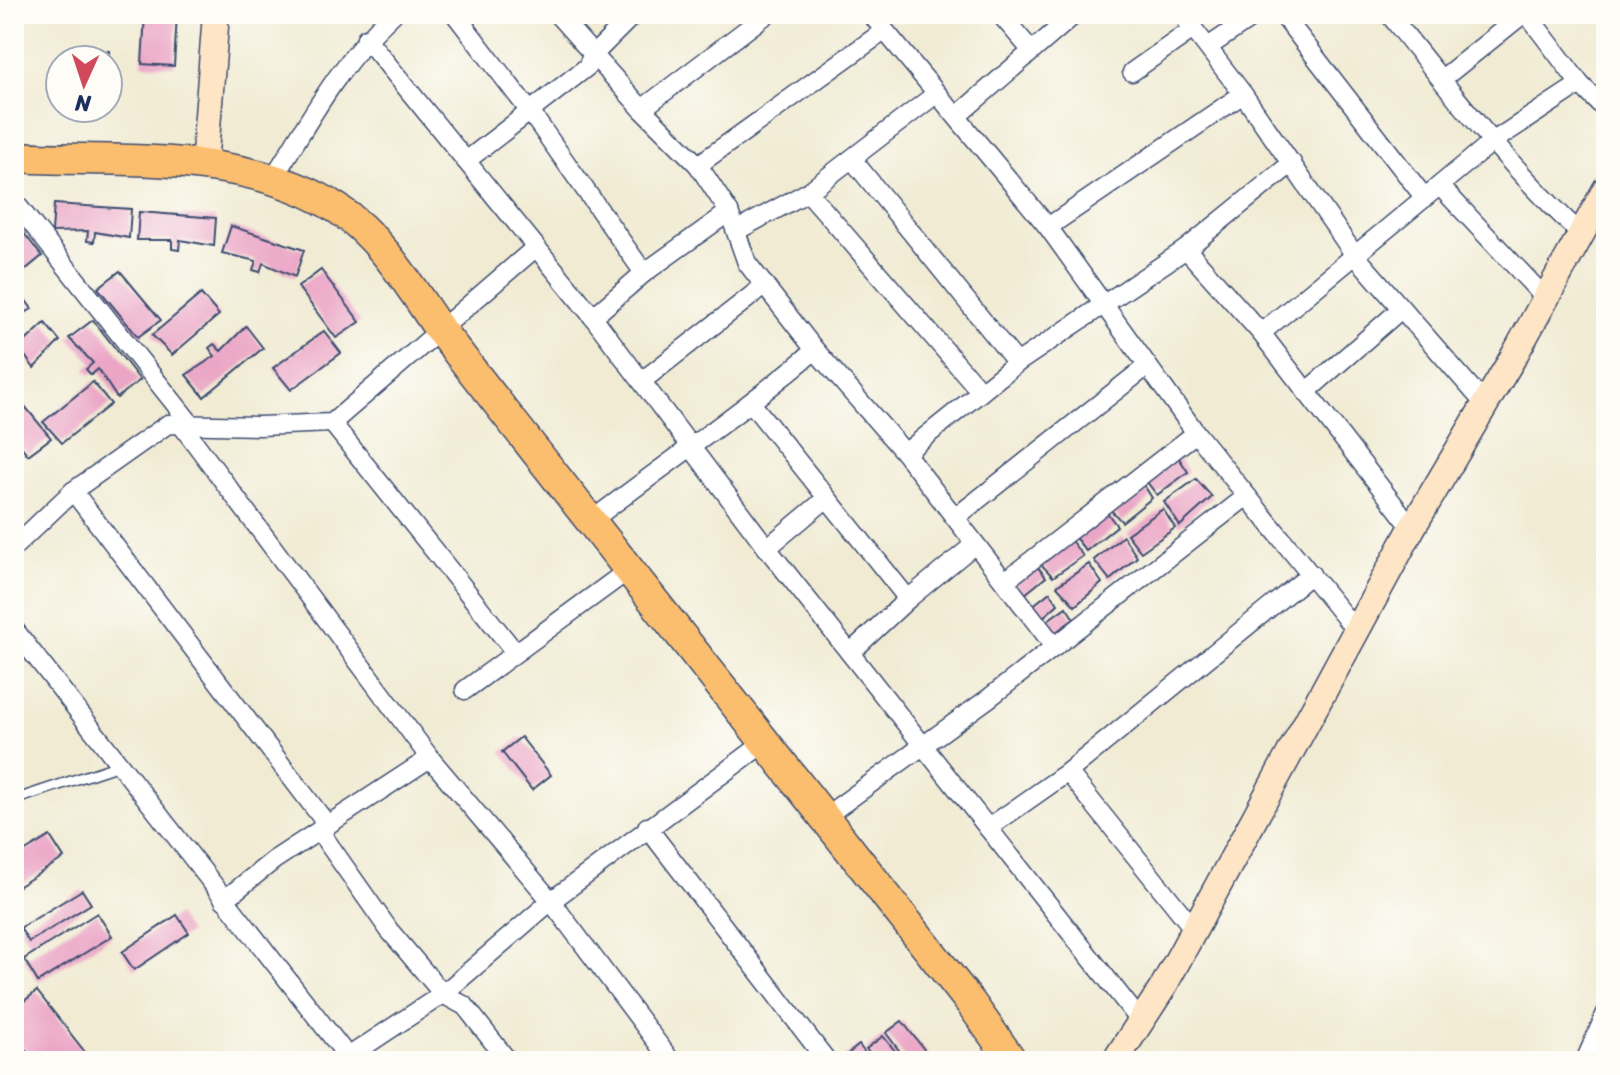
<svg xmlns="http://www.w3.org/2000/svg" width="1620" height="1075" font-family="Sriracha,sans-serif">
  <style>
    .building { fill: #eba6c6 }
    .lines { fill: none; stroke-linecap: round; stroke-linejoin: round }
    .lane-casing { stroke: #3b4b70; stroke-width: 12 }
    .street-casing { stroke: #3b4b70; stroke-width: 21 }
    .secondary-casing { stroke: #3b4b70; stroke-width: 29 }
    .primary-casing { stroke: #3b4b70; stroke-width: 33 }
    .lane { stroke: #fff; stroke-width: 9 }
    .street { stroke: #fff; stroke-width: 18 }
    .secondary { stroke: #fde5c5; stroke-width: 26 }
    .primary { stroke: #fbbd6e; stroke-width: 30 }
  </style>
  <rect width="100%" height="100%" fill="#fdfcf7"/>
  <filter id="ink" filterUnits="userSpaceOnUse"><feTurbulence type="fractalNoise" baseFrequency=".0125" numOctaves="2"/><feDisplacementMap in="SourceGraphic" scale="16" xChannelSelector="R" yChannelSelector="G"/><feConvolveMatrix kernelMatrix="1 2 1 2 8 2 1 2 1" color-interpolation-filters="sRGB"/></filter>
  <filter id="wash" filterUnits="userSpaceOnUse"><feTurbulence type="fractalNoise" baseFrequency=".006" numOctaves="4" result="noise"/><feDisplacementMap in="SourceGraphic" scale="32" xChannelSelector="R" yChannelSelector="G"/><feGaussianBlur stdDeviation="1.8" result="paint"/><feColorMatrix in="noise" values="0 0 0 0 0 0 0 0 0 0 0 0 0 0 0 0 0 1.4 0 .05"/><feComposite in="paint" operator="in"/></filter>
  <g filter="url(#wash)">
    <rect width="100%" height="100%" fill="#f1ebd3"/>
    <g id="blocks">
      <g class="building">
        <path d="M145,14H177L174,66L142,64Z"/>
        <path d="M71,50L109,51V60H70Z"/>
        <path d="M54,204L131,209L129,238L95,232L94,242L87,241L88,231L52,232Z"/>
        <path d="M139,212L216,218L214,246L180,240L179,250L172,249V240H137Z"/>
        <path d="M14,221L42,256L19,275L14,269Z"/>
        <path d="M231,226L304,250L295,277L263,263L260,272L253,270L256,261L222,253Z"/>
        <path d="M321,270L360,322L336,338L298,287Z"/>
        <path d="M120,271L161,320L138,337L98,288Z"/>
        <path d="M17,288L32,309L14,319V291Z"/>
        <path d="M201,294L219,315L172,355L152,335Z"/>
        <path d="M93,320L140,380L117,398L98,369L91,375L86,369L93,363L69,338Z"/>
        <path d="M45,323L60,341L34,368L22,352L18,356L24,363L14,371V344L18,348Z"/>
        <path d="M246,326L263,348L204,397L186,375L215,356L209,348L214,344L221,351Z"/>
        <path d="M324,331L341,353L291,390L273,368Z"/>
        <path d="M93,382L111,404L62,443L43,422Z"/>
        <path d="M14,393L51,438L28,455L14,437Z"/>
        <path d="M1177,455L1188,472L1157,495L1144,478Z"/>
        <path d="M1196,479L1212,497L1180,526L1164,502Z"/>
        <path d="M1142,482L1152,498L1122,522L1107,506Z"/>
        <path d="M1163,509L1175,528L1141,552L1127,534Z"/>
        <path d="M1105,510L1117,526L1086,551L1073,535Z"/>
        <path d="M1123,536L1137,557L1110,580L1094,560Z"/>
        <path d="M1069,538L1083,556L1053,577L1037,560Z"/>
        <path d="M1035,564L1046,577L1024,595L1011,581Z"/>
        <path d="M1089,564L1102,583L1075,606L1057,586Z"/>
        <path d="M1050,592L1058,604L1041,619L1031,607Z"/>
        <path d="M1066,607L1074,619L1053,634L1045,622Z"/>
        <path d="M521,737L551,775L532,790L502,752Z"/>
        <path d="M50,836L64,858L14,889V858Z"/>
        <path d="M82,890L91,904L29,942L20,928Z"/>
        <path d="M97,913L112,936L38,982L24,959Z"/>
        <path d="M177,915L189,933L134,970L122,952Z"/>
        <path d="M37,991L92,1061H34L14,1036V1009Z"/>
        <path d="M902,1021L933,1061H907L886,1033Z"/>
        <path d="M883,1036L903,1061H876L866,1049Z"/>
        <path d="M859,1045L871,1061H839Z"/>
      </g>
    </g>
  </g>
  <g filter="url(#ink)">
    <use href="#blocks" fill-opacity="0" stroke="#3b4b70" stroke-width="2"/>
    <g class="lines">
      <g class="lane-casing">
        <path id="lane" d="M14,800L119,765"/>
      </g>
      <g class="street-casing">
        <g id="street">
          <path d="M455,14L531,113L644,273"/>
          <path d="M557,14L642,109L698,165L729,212L747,263L815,350L905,453L1055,647"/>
          <path d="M871,14L1048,227L1196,433L1357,632"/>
          <path d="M1000,14L1031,50"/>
          <path d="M1182,14L1243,94L1354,254L1484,403"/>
          <path d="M1282,14L1424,197"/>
          <path d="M1389,14C1450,91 1510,168 1582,235"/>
          <path d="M1527,14L1580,84L1606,110"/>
          <path d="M366,38L593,317L767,548L1142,1023"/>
          <path d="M1208,47L1257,14"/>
          <path d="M1132,72L1193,29"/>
          <path d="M1442,79L1523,14"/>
          <path d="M642,109L767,14"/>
          <path d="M957,116L1075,14"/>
          <path d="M852,159L1017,363"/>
          <path d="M466,161L587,67L592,56L634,14"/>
          <path d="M698,165L884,31"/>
          <path d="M272,180C310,120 339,63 393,14"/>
          <path d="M1441,187L1546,299"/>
          <path d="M808,192L981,392"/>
          <path d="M14,201L190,423"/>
          <path d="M1048,227L1243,94"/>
          <path d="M736,231L808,192L936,94"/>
          <path d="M1186,249L1261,333L1412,528"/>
          <path d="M593,317L644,273L729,212"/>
          <path d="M1261,333L1492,142L1580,84"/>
          <path d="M642,381L765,285"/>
          <path d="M1306,392L1401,309"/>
          <path d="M752,404L908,599"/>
          <path d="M180,423L430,758L551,901L671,1061"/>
          <path d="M332,423L515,652"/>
          <path d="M905,453L1017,363L1186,249L1292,163"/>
          <path d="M73,491L322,818L325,839L389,930L443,994L465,1006L508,1061"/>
          <path d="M956,517L1147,366"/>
          <path d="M591,521C665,464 743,412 815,350"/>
          <path d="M14,547L73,491L168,424L260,426L332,423L535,248"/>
          <path d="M767,548L827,498"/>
          <path d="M1005,581L1196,433"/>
          <path d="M14,629L351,1061"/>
          <path d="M850,653L908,599L975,544"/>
          <path d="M465,690L630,569"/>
          <path d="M1068,772L1193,928"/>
          <path d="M823,818L989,698L1247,496"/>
          <path d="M647,827L827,1061"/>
          <path d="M988,828L1068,772L1311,574"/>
          <path d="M224,900L274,860L430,758"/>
          <path d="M348,1057L443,994L551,901L764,743"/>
          <path d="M1585,1061L1606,1013"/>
        </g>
      </g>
      <g class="secondary-casing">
        <g id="secondary">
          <path d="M204,166L216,14"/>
          <path d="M1115,1061L1162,989L1412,528L1515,354L1606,189"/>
        </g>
      </g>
      <g class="primary-casing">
        <path id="primary" d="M14,157C118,163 246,149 338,209C382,238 410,287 440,330L970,1002L1012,1061"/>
      </g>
      <use href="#lane" class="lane"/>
      <use href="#street" class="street"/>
      <use href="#secondary" class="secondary"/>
      <use href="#primary" class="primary"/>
    </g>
  </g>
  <rect width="1620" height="1075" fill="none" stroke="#fdfcf7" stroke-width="48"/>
  <g transform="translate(84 84) rotate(183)"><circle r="38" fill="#fdfcf7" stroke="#a3aaba" stroke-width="2"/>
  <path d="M0-6L14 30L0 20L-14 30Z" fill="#d1495b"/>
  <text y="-12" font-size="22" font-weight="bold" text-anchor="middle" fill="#1b2f5e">N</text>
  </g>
</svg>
